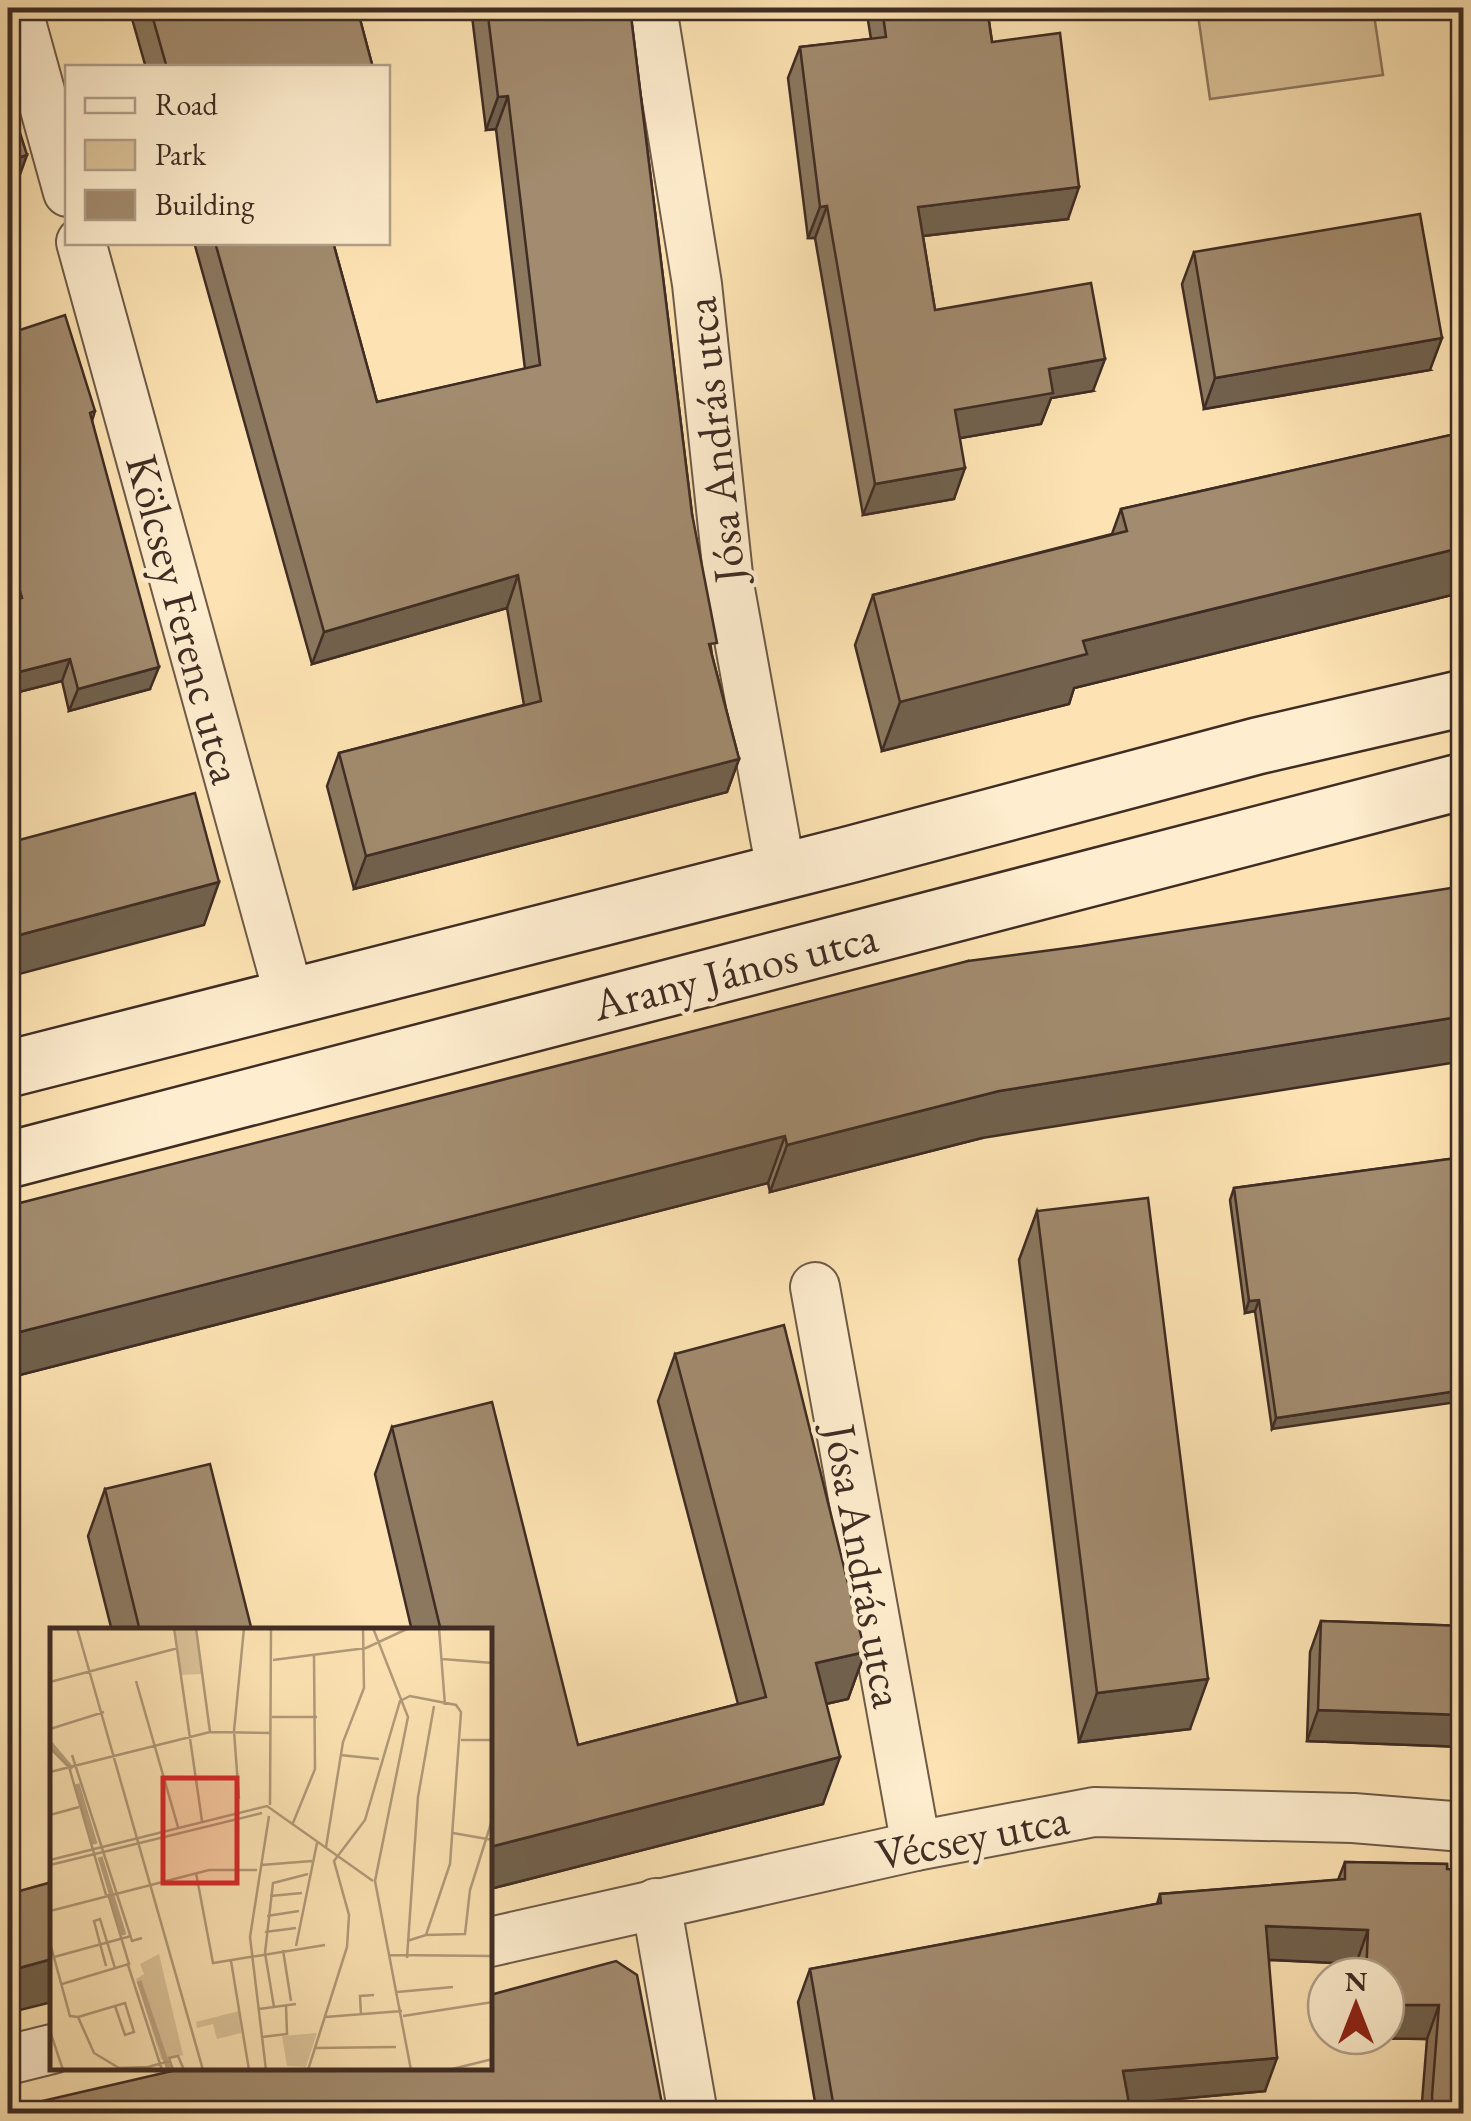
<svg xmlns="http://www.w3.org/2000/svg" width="1471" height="2121" font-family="'EB Garamond',serif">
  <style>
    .green { fill: #ddc49b; stroke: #8e7860; stroke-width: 2.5 }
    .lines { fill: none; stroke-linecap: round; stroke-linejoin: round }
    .street-casing { stroke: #6e5a48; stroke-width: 52 }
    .secondary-casing { stroke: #3f2c24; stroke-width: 60 }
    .street { stroke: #feedce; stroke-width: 48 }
    .secondary { stroke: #feedce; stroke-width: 55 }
    .wall { fill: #8b785f; stroke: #3f2c24; stroke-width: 2.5 }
    .shaded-wall { fill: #71614d; stroke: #3f2c24; stroke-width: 2.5 }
    .building { fill: #a28b6e; stroke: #3f2c24; stroke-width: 2.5 }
    .labels { text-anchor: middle; stroke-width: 9; stroke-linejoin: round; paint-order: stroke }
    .street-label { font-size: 45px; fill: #3f2c24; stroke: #feedce }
    .inset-river { fill: none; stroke: #bca582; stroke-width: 5 }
    .inset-road { fill: none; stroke: #b19a7a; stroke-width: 2.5 }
    .view { fill: #d62828; fill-opacity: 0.15; stroke: #d62828; stroke-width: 5 }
    .inset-edge { fill: none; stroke: #3f2c24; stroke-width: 5 }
  </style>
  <rect width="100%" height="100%" fill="#fde3b3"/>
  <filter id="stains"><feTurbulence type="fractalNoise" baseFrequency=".002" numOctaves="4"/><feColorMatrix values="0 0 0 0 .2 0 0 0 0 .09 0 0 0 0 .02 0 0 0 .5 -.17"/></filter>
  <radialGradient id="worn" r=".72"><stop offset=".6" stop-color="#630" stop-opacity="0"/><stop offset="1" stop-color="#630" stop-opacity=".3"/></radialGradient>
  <path class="green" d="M1197,8H1373L1383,75L1210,99Z"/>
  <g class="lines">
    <g class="street-casing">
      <g id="street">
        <path d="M17,8L68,192"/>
        <path d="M652,8L697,284L729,584L781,871"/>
        <path d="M81,242L289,995"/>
        <path d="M815,1287L916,1846"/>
        <path d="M656,1903L693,2114"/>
        <path d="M490,1942L916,1846L1094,1812L1353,1818L1464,1827"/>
        <path d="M8,2060L52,2049"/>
      </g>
    </g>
    <g class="secondary-casing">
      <g id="secondary">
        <path d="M8,1069L852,854L1257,746L1464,698"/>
        <path d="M8,1160L1464,781"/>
      </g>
    </g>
    <use href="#street" class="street"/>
    <use href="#secondary" class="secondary"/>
  </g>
  <g class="wall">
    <path d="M129,8H357L373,68H146Z"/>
    <path d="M471,8H630L692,514L712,655L739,759L727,792L354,889L327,786L339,753L524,705L507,608L312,664L194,242H333L377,402L525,369L496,129L486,130Z"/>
    <path d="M866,8H987L992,42L1068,219L923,236L935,310L1093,391L1051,398L1041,424L960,438L954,499L863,515L815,238H808L788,78L800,47L871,39Z"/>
    <path d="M1194,252L1430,370L1204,409L1182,284Z"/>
    <path d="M8,334L95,411L92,421L150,689L69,711L62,681L11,694L8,680Z"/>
    <path d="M1464,432V592L1074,688L1069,704L882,751L855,645L873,595L1112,534L1121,509Z"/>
    <path d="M968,961L982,1138L770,1192L768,1183L8,1378Z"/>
    <path d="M1464,1157L1272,1429L1255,1311L1245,1313L1230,1200L1234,1188Z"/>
    <path d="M1037,1211L1190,1729L1079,1742L1019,1260Z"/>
    <path d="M675,1354L865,1652L848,1699L826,1704L823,1804L490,1889V1631H412L375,1474L392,1427L578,1745L738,1704L658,1401Z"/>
    <path d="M105,1489L252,1631H112L88,1536Z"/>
    <path d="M1321,1621L1464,1626V1747L1307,1741L1310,1652Z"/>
    <path d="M1345,1862L1447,1864L1464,2114H1421L1427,2039L1352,2038V2036H1386V1976H1355L1356,1964L1269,1960L1265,2091L1129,2103L1131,2114H817L798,2002L810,1969L1157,1904L1160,1894L1338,1880Z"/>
  </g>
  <g class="shaded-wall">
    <path d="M508,96L496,129L486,130L498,97Z"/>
    <path d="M27,155L17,183L8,186V161Z"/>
    <path d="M1079,187L1068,219L906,238L918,207Z"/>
    <path d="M827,206L815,238H808L820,207Z"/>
    <path d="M1442,338L1430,370L1204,409L1215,378Z"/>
    <path d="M1105,359L1093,391L1051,398L1041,424L944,441L955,410L1049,369Z"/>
    <path d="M965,468L954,499L863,515L875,484Z"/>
    <path d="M1464,547V592L1074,688L1069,704L882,751L900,702L1083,641Z"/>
    <path d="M518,575L507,608L312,664L324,632Z"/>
    <path d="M70,659L62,681L11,694L19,672Z"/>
    <path d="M159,667L150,689L69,711L78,689Z"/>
    <path d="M739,759L727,792L354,889L366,856Z"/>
    <path d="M219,882L204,925L8,977V938Z"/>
    <path d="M1464,1016V1061L982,1138L770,1192L787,1145L999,1091Z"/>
    <path d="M785,1136L768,1183L8,1378V1335Z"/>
    <path d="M1259,1300L1255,1311L1245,1313L1249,1301Z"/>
    <path d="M1464,1390V1401L1272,1429L1276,1418Z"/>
    <path d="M865,1652L848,1699L799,1710L816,1663Z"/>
    <path d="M1208,1679L1190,1729L1079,1742L1097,1693Z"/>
    <path d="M1318,1710L1464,1715V1747L1307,1741Z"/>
    <path d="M840,1757L823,1804L490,1889V1847Z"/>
    <path d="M1266,1926L1368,1930L1356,1964L1254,1959Z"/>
    <path d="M52,1959V2002L8,2013V1971Z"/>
    <path d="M1386,2005H1439L1427,2039L1352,2038L1353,2036H1386Z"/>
    <path d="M1277,2058L1265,2091L1110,2105L1123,2071Z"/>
  </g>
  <g class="building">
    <path d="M150,8H357L373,68H167Z"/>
    <path d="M487,8H630L692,514L717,643L709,644L739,759L366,856L339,753L541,701L518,575L324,632L215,242H333L377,402L540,365L508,96L498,97Z"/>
    <path d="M882,8H987L992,42L1060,33L1079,187L918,207L935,310L1091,283L1105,359L1049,369L1053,393L955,410L965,468L875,484L827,206L820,207L800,47L886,37Z"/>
    <path d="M8,95L27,155L8,161Z"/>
    <path d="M1420,214L1442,338L1215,378L1194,252Z"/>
    <path d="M65,315L95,411L90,413L159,667L78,689L70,659L19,672L8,628V602L22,598L8,551V461L12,459L8,444V334Z"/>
    <path d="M1464,432V547L1083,641L1087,654L900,702L873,595L1127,531L1121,509Z"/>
    <path d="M195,793L219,882L8,938V843Z"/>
    <path d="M1464,886V1016L999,1091L787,1145L785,1136L8,1335V1206L968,961L1082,946Z"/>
    <path d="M1464,1157V1390L1276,1418L1259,1300L1249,1301L1234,1188Z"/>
    <path d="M1148,1198L1208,1679L1097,1693L1037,1211Z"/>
    <path d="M784,1325L865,1652L816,1663L840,1757L490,1847V1631H441L392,1427L492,1402L578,1745L766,1697L675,1354Z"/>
    <path d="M210,1464L252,1631H140L105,1489Z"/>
    <path d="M1321,1621L1464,1626V1715L1318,1710Z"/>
    <path d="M8,1861L16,1892L52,1882V1959L8,1971Z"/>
    <path d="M1345,1862L1447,1864V1869L1464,1870V2114H1433L1432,2096L1439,2005H1386V1976H1366L1368,1930L1266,1926L1277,2058L1123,2071L1131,2114H835L810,1969L1161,1903L1160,1894L1345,1879Z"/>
    <path d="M616,1961L637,1975L664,2114H8V2109L185,2068H490V1995Z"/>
  </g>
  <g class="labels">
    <g class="street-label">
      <text transform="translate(714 440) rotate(-96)" y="16">Jósa András utca</text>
      <text transform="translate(185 619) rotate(75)" y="16">Kölcsey Ferenc utca</text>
      <text transform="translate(735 970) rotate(-14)" y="16">Arany János utca</text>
      <text transform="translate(865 1566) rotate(80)" y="16">Jósa András utca</text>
      <text transform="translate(972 1836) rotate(-11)" y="16">Vécsey utca</text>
    </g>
  </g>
  <g transform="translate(50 1628)">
    <rect width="442" height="442" fill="#fde3b3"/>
    <path d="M124,0H146L152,46L131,47ZM109,326L133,427L111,432L86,351L94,346L90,336ZM189,383L191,405L167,411L163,396L147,400L146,394ZM267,405L256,439L237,438L232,408Z" fill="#ddc49b"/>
    <path class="inset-river" d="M0,115L22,141M27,156L45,216M50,229L74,307M89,353L119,442"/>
    <path class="inset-road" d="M27,0L153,442M124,0L152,193M146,0L160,104M323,0L358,89L325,253L361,442M389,0L395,77M392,31L443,35M223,32L316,20L359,0M86,53L128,199M0,54L128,20M222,89H267M0,101L54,84M411,112H443M0,120L19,139L56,267M22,127L82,313L92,310M290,127L329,131M0,144L160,104L221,105M189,171L184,103L194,0M220,177L221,0M0,187L29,179M243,195L265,141L264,28M403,205L443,212M276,219L293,114L314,60L313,0M0,232L217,178L323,253M0,237L212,185M211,237L262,233M146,245L163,335L275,317M220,268L252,265M0,283L159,242H207M217,288L249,283M215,304L246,300M376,307L415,306L420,262L443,189M0,315L20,388L28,389L44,425L69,440L98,439M246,318L267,215M233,322L241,373M340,327L443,328M4,329L81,308M357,330L368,169L384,78M181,333L199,442M78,337L112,442M56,338L44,293L50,291L65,340M12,356L79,336L58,266M347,364L403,359M224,379L215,325L223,255L258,246M209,381L246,376M311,387L310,368L324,367M353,388L443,374M28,389L75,375L84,404L75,407L65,378M275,389L352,383M0,403L13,442M212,409L237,406L236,377M264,420L346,419M87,442L120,433M123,442L119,430L128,428L134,442M216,442L200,309L219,188M258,442L297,319L299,287L284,233L315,192L350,73L360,68L406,77L411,84L400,236L376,307L357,313M398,442L443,431"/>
    <path class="view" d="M113,150H187V255H113Z"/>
    <rect width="442" height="442" class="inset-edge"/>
  </g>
  <rect width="1471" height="2121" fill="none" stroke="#fde3b3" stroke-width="40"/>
  <rect x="10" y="10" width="1451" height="2101" fill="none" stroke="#3f2c24" stroke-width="5"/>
  <rect x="20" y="20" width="1431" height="2081" fill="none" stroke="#3f2c24" stroke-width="2.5"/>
  <rect x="65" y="65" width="325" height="180" fill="#feedce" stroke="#b2a08a" stroke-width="2.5"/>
  <rect x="85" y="98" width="50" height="15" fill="#feedce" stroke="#b2a08a" stroke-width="2.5"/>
  <text x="155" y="115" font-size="30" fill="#3f2c24">Road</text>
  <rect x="85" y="140" width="50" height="30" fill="#ddc49b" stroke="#b2a08a" stroke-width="2.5"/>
  <text x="155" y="165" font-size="30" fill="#3f2c24">Park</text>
  <rect x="85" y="190" width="50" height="30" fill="#a28b6e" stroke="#b2a08a" stroke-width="2.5"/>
  <text x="155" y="215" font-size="30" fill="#3f2c24">Building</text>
  <g transform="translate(1356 2006)"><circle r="48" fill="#feedce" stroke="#b2a08a" stroke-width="2.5"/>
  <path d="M0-8L18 38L0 25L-18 38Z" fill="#8f2418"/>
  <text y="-15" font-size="28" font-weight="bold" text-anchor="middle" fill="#3f2c24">N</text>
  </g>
  <rect width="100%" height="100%" filter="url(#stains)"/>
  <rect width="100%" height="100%" fill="url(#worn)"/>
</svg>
